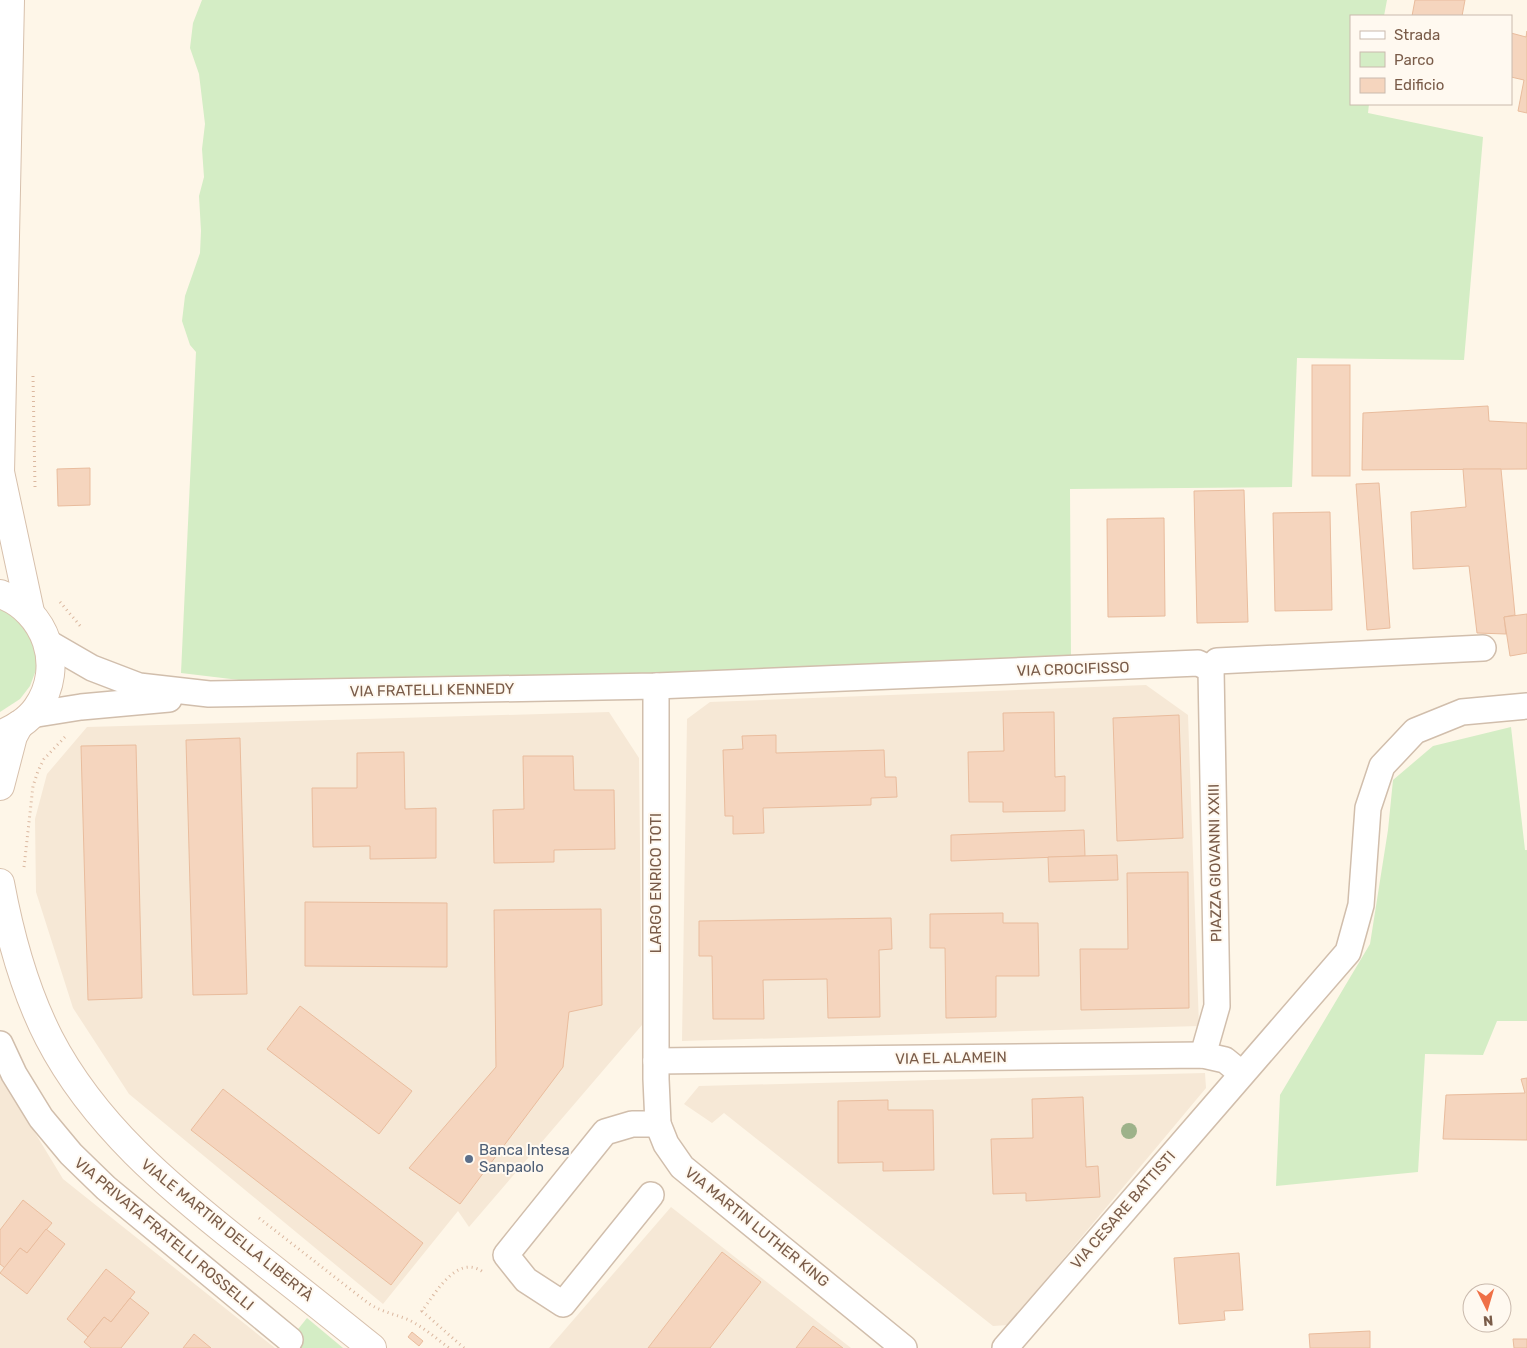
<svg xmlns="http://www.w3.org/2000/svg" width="1527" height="1348" font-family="Rubik,sans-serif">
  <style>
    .residential { fill: #f6e8d6 }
    .green { fill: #d4edc5 }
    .building { fill: #f5d5be; stroke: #e9bc9d }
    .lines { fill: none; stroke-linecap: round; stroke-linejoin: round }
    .street-casing { stroke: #d1beac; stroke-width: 28 }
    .secondary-casing { stroke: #d7c0ac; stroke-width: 30 }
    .path { stroke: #dbb8a0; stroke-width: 3; stroke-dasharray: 1 4; stroke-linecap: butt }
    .street { stroke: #fff; stroke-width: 25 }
    .secondary { stroke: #fff; stroke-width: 28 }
    .tree { fill: #9db28a }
    .service-dot { fill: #5c6f8a; stroke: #fff9f0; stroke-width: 2 }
    .labels { text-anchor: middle; stroke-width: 4; stroke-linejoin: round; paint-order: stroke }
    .street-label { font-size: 15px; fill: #7a5c49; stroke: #fff9f0 }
    .service-label { font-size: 15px; fill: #4e5e75; stroke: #fff9f0; text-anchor: start }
  </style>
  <rect width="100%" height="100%" fill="#fef6e8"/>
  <g class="residential">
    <path d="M1146,685L1188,715L1199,1026L682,1041L687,719L710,702Z"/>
    <path d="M609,712L639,758L642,1025L469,1227L458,1211L383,1304L129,1094L73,1008L36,892L35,819L47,774L87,727Z"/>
    <path d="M1205,1073L1206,1088L1008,1325L993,1326L724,1113L712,1123L684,1104L699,1086Z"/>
    <path d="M0,1075L63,1179L275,1348H0Z"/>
    <path d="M671,1207L851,1348H549Z"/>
  </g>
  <g class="green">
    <path d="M202,0H1387L1384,16H1351V104H1369L1368,113L1483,137L1464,360L1297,358L1292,487L1070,489L1071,655L760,673L257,682L181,673L196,352L190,345L182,321L185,296L200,253L201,231L199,196L204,177L202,149L205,124L199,74L190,48L193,23Z"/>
    <path d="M0,607L23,622L37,653L36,670L30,686L20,699L0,712Z"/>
    <path d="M1511,727L1525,850H1527V1021H1497L1483,1055L1425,1054L1418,1172L1276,1186L1280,1095L1370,944L1388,830L1393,780L1433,746Z"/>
    <path d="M307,1318L343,1348H283Z"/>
  </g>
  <g class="building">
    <path d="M1415,0H1465L1462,16H1412Z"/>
    <path d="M1527,31V113L1518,111L1524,80L1511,77V33L1526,37Z"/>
    <rect x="1312" y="365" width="38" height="111"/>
    <path d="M1488,406L1489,421L1527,423V469L1362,470L1363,413Z"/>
    <path d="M90,468V505L58,506L57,469Z"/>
    <path d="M1463,469H1501L1515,615L1504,617L1506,634L1477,633L1469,566L1413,569L1411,512L1466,507Z"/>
    <path d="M1379,483L1390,628L1367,630L1356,484Z"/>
    <path d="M1244,490L1248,622L1197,623L1194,491Z"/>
    <path d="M1330,512L1332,610L1275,611L1273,513Z"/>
    <path d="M1164,518L1165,616L1108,617L1107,519Z"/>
    <path d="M1527,614V653L1510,656L1504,617Z"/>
    <path d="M1054,712L1055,777L1065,776V811L1003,812V802H969L968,752L1004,751L1003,713Z"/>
    <path d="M1179,715L1183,838L1117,841L1113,718Z"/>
    <path d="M776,735V753L884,750L885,777H896L897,797L871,798V805L763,808L764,833L733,834V816H725L723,750L743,749L742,736Z"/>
    <path d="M240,738L247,994L193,995L186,740Z"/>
    <path d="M136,745L142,998L88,1000L81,746Z"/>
    <path d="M404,752L405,809L436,808V858L370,859V846L313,847L312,788H357V753Z"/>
    <path d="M523,756H573L574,790H614L615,849L554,850V862L494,863L493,810L524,809Z"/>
    <path d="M1084,830L1085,856L951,861V835Z"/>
    <path d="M1117,855L1118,880L1049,882L1048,857Z"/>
    <path d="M1188,872L1189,1008L1081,1010L1080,949H1128L1127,873Z"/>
    <path d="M305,902L447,903V967L305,966Z"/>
    <path d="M601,909L602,1005L569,1012L563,1067L460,1204L409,1168L496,1067L494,910Z"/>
    <path d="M1003,913V923H1038L1039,976H996V1017L946,1018L945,948H930V914Z"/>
    <path d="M891,918L892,949L879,950L880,1017L828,1018L827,979L763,980L764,1019H713L712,956H699V921Z"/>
    <path d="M300,1006L412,1091L379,1134L267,1049Z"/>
    <path d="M1527,1078V1140L1443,1139L1446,1095L1525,1093L1521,1079Z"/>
    <path d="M223,1089L423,1243L391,1285L191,1130Z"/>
    <path d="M1083,1097L1086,1167L1098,1166L1100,1197L1026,1201V1193L993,1194L991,1139L1033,1138L1032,1099Z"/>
    <path d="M888,1100V1110H933L934,1170L883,1171V1162L838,1163V1101Z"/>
    <path d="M23,1200L52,1223L27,1253L20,1248L5,1268L0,1264V1230Z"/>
    <path d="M46,1229L65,1244L27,1294L0,1273L20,1248L27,1253Z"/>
    <path d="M722,1252L761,1282L710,1348H648Z"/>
    <path d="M1239,1253L1243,1310L1224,1311L1225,1320L1179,1324L1174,1258Z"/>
    <path d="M106,1269L135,1292L111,1322L104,1317L88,1337L67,1319Z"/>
    <path d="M130,1298L149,1313L121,1348H91L84,1342L104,1317L111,1322Z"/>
    <path d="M813,1326L843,1348H796Z"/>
    <path d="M1370,1331V1348H1310L1309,1334Z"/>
    <path d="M412,1332L423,1341L419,1346L408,1337Z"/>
    <path d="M194,1334L211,1348H183Z"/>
    <path d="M1513,1339H1527V1348H1514Z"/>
  </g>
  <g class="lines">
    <g class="street-casing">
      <g id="street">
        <path d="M47,642L92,668L139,686L209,694L656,686L1198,663L1211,669"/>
        <path d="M1211,669L1217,661L1483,648"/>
        <path d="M656,686V1079L658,1124L666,1144L682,1167L904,1348"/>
        <path d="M31,715L81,707L169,699"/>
        <path d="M0,1044L14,1074L41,1118L71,1154L106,1188L290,1340"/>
        <path d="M1203,1055L1217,1006L1211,669"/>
        <path d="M656,1061L1203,1055L1225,1060L1241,1073"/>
        <path d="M651,1195L563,1304L526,1280L506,1255L605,1132L632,1124H658"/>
        <path d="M1005,1348L1348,952L1361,905L1368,808L1382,766L1415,731L1462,712L1527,706"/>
      </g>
    </g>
    <g class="secondary-casing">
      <g id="secondary">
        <path d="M0,472L30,612"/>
        <path d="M0,473L10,0"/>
        <path d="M0,594C46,610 66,667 37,708C28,721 15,728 0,735"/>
        <path d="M0,786L13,736L19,725"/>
        <path d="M0,883C10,937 24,989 49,1038C94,1125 169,1187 245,1247C287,1280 330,1314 372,1348"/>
      </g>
    </g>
    <g class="path">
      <path d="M33,376L35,487"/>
      <path d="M60,602L82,628"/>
      <path d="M24,867L33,786L38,771L44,759L65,737"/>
      <path d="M259,1218L368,1303C381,1312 395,1314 409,1320C423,1327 436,1338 449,1348"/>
      <path d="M464,1348L422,1311C435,1294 457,1253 483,1272"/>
    </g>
    <use href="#street" class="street"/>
    <use href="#secondary" class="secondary"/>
  </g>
  <circle class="tree" cx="1129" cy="1131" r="8"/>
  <circle class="service-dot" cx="469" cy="1159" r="5"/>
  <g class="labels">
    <g class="street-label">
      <text transform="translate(1073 669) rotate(-2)" y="5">VIA CROCIFISSO</text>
      <text transform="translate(432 690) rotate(-1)" y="5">VIA FRATELLI KENNEDY</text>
      <text transform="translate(1215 863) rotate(-91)" y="5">PIAZZA GIOVANNI XXIII</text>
      <text transform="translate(656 883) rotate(-90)" y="5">LARGO ENRICO TOTI</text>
      <text transform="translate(951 1058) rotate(-1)" y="5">VIA EL ALAMEIN</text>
      <text transform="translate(1123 1210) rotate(-49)" y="5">VIA CESARE BATTISTI</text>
      <text transform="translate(757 1227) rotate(39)" y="5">VIA MARTIN LUTHER KING</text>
      <text transform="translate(227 1230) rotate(39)" y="5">VIALE MARTIRI DELLA LIBERTÀ</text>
      <text transform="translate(164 1234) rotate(40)" y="5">VIA PRIVATA FRATELLI ROSSELLI</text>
    </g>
    <g class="service-label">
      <text x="479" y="1155">Banca Intesa<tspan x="479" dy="17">Sanpaolo</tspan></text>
    </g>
  </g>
  <rect x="1350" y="15" width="162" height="90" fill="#fff9f0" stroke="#cabaad"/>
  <rect x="1360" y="31" width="25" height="8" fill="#ffffff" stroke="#cabaad"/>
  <text x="1394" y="40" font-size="15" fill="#7a5c49">Strada</text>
  <rect x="1360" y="52" width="25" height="15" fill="#d4edc5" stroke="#cabaad"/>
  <text x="1394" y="65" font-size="15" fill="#7a5c49">Parco</text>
  <rect x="1360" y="78" width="25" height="15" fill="#f5d5be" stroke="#cabaad"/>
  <text x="1394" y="90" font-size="15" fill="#7a5c49">Edificio</text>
  <g transform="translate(1487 1308) rotate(175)"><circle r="24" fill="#fff9f0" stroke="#cabaad"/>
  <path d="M0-4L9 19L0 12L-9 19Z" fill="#ef7046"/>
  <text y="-8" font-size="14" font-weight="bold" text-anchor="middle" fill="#7a5c49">N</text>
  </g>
</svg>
